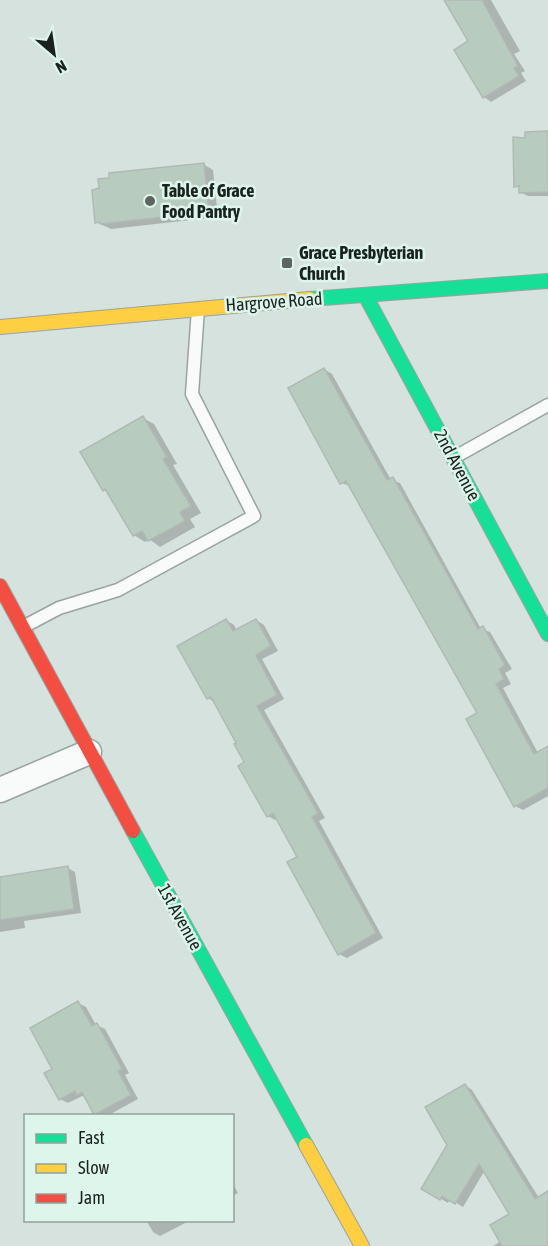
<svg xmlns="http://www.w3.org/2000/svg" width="548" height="1246" font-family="'Asap Condensed',sans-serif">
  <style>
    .shadow { fill: #0003 }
    .building { fill: #b7ccbf; stroke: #b1b9b5; stroke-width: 1.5 }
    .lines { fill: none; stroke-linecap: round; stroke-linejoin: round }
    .lane-casing { stroke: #9aa3a0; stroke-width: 15 }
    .street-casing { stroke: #9aa3a0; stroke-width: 27 }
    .fast-casing { stroke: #9aa3a0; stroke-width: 16 }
    .slow-casing { stroke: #9aa3a0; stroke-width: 16 }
    .jam-casing { stroke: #9aa3a0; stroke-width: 16 }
    .lane { stroke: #f9fbfa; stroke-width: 12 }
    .street { stroke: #f9fbfa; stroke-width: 24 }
    .fast { stroke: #16e098; stroke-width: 14 }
    .slow { stroke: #ffcf43; stroke-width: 14 }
    .jam { stroke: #f24e42; stroke-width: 14 }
    .poi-dot { fill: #5c6562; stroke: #def5ec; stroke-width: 2 }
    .labels { text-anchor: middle; stroke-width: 5; stroke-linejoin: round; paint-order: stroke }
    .poi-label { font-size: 18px; font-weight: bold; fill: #1a221f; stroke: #def5ec; text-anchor: start }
    .street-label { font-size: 18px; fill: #1a221f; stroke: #def5ec }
  </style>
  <rect width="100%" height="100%" fill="#d6e2de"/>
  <g class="shadow">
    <path d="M446,0H491L520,51L514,54L525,71L521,73L526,81L491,102L484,97L470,42Z"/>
    <path d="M548,133V196H528L520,192V188L515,186L526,139Z"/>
    <path d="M203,164L213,170L218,217L111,229L96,222L100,189Z"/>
    <path d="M324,369L332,374L391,480L400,483L481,629L490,632L512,669L505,673L511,684L503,688L538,753L548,755V796L523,810L515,806L479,714L351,486L341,483Z"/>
    <path d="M143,418L154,424L177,464L173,465L201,513L190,519L195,527L160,547L149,539L145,542L134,535L109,493L104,490Z"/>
    <path d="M226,620L234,625L237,631L256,620L264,625L278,651L262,659L284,699L264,710L325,818L319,821L383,938L347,958L339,954L299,857L278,819L275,820L268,816L238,743L216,703L208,698Z"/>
    <path d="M68,868L75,872L81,913L24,921L25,928L0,932V878Z"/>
    <path d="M78,1003L86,1007L96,1025L105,1029L129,1073L125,1075L138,1099L107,1116L95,1114L86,1098L82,1096L68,1103L60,1099L54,1069Z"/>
    <path d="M465,1085L472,1090L539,1198L548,1195V1246H493L501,1241L511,1215L485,1170L463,1207L450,1199L448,1203L423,1188L449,1145Z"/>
    <path d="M232,1182L238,1193L232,1196Z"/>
    <path d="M146,1220H191L160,1236L153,1232Z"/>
  </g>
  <g class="building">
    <path d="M444,0H482L518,66L514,68L519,76L483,98L454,50L468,41Z"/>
    <path d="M548,131V192L519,193V186L514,187L513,137L525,138V132Z"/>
    <path d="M204,163L209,212L101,224L100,222L95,223L92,190L99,188L98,179L109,178V173Z"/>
    <path d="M324,368L387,480L393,477L478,629L483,626L505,665L499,669L504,679L496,684L534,754L548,746V788L514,807L466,719L477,713L346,481L340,484L288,388Z"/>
    <path d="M143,416L167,457L163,459L191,506L180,512L185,521L148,541L142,531L133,536L105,489L103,491L80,452Z"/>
    <path d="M226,619L233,631L256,619L271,646L256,655L277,695L257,706L318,813L312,817L376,933L338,955L287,862L297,857L273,813L267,817L238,766L244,762L234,744L236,743L211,697L207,699L177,646Z"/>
    <path d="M68,866L74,909L0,920V877Z"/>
    <path d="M78,1001L92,1026L97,1023L122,1069L118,1071L131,1095L94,1115L82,1092L77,1095L75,1091L59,1100L44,1073L52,1069L30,1028Z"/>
    <path d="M465,1084L535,1199L548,1191V1246H502L490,1225L509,1214L479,1164L455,1204L442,1196L440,1200L421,1189L447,1145L425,1107Z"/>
  </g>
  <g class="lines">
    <g class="lane-casing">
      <g id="lane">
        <path d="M455,457L548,405"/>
        <path d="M23,627L59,608L118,590L254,516L192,394L198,309"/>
      </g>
    </g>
    <g class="street-casing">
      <path id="street" d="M0,790L89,752"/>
    </g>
    <g class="fast-casing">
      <g id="fast">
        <path d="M365,295L548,634"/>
        <path d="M310,299L548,281"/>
        <path d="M133,831L306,1145"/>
      </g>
    </g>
    <g class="slow-casing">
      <g id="slow">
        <path d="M0,327L310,299"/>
        <path d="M306,1145L362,1246"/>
      </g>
    </g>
    <g class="jam-casing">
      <path id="jam" d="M0,586L133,831"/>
    </g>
    <use href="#lane" class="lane"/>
    <use href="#street" class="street"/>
    <use href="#fast" class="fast"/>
    <use href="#slow" class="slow"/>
    <use href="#jam" class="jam"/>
  </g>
  <g class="poi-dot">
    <circle cx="150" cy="201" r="6"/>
    <rect x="281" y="257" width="12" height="12" rx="3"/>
  </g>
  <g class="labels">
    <g class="poi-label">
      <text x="162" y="197">Table of Grace<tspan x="162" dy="21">Food Pantry</tspan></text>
      <text x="299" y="259">Grace Presbyterian<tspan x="299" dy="21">Church</tspan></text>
    </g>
    <g class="street-label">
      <text transform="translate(274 302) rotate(-4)" y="6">Hargrove Road</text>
      <text transform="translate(457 465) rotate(62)" y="6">2nd Avenue</text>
      <text transform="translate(180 917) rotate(61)" y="6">1st Avenue</text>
    </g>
  </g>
  <rect x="24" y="1114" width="210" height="108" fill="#def5ec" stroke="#90a19a" stroke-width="1.5"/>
  <rect x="36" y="1134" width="30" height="9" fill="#16e098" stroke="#90a19a" stroke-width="1.5"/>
  <text x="78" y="1144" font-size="18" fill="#1a221f">Fast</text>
  <rect x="36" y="1164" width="30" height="9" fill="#ffcf43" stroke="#90a19a" stroke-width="1.5"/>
  <text x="78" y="1174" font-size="18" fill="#1a221f">Slow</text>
  <rect x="36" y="1194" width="30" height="9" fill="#f24e42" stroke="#90a19a" stroke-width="1.5"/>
  <text x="78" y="1204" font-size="18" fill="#1a221f">Jam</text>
  <g transform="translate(54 54) rotate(151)" stroke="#def5ec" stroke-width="4.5" paint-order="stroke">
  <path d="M0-4.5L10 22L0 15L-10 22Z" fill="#1a221f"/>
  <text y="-9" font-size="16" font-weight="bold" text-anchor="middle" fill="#1a221f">N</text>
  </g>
</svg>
